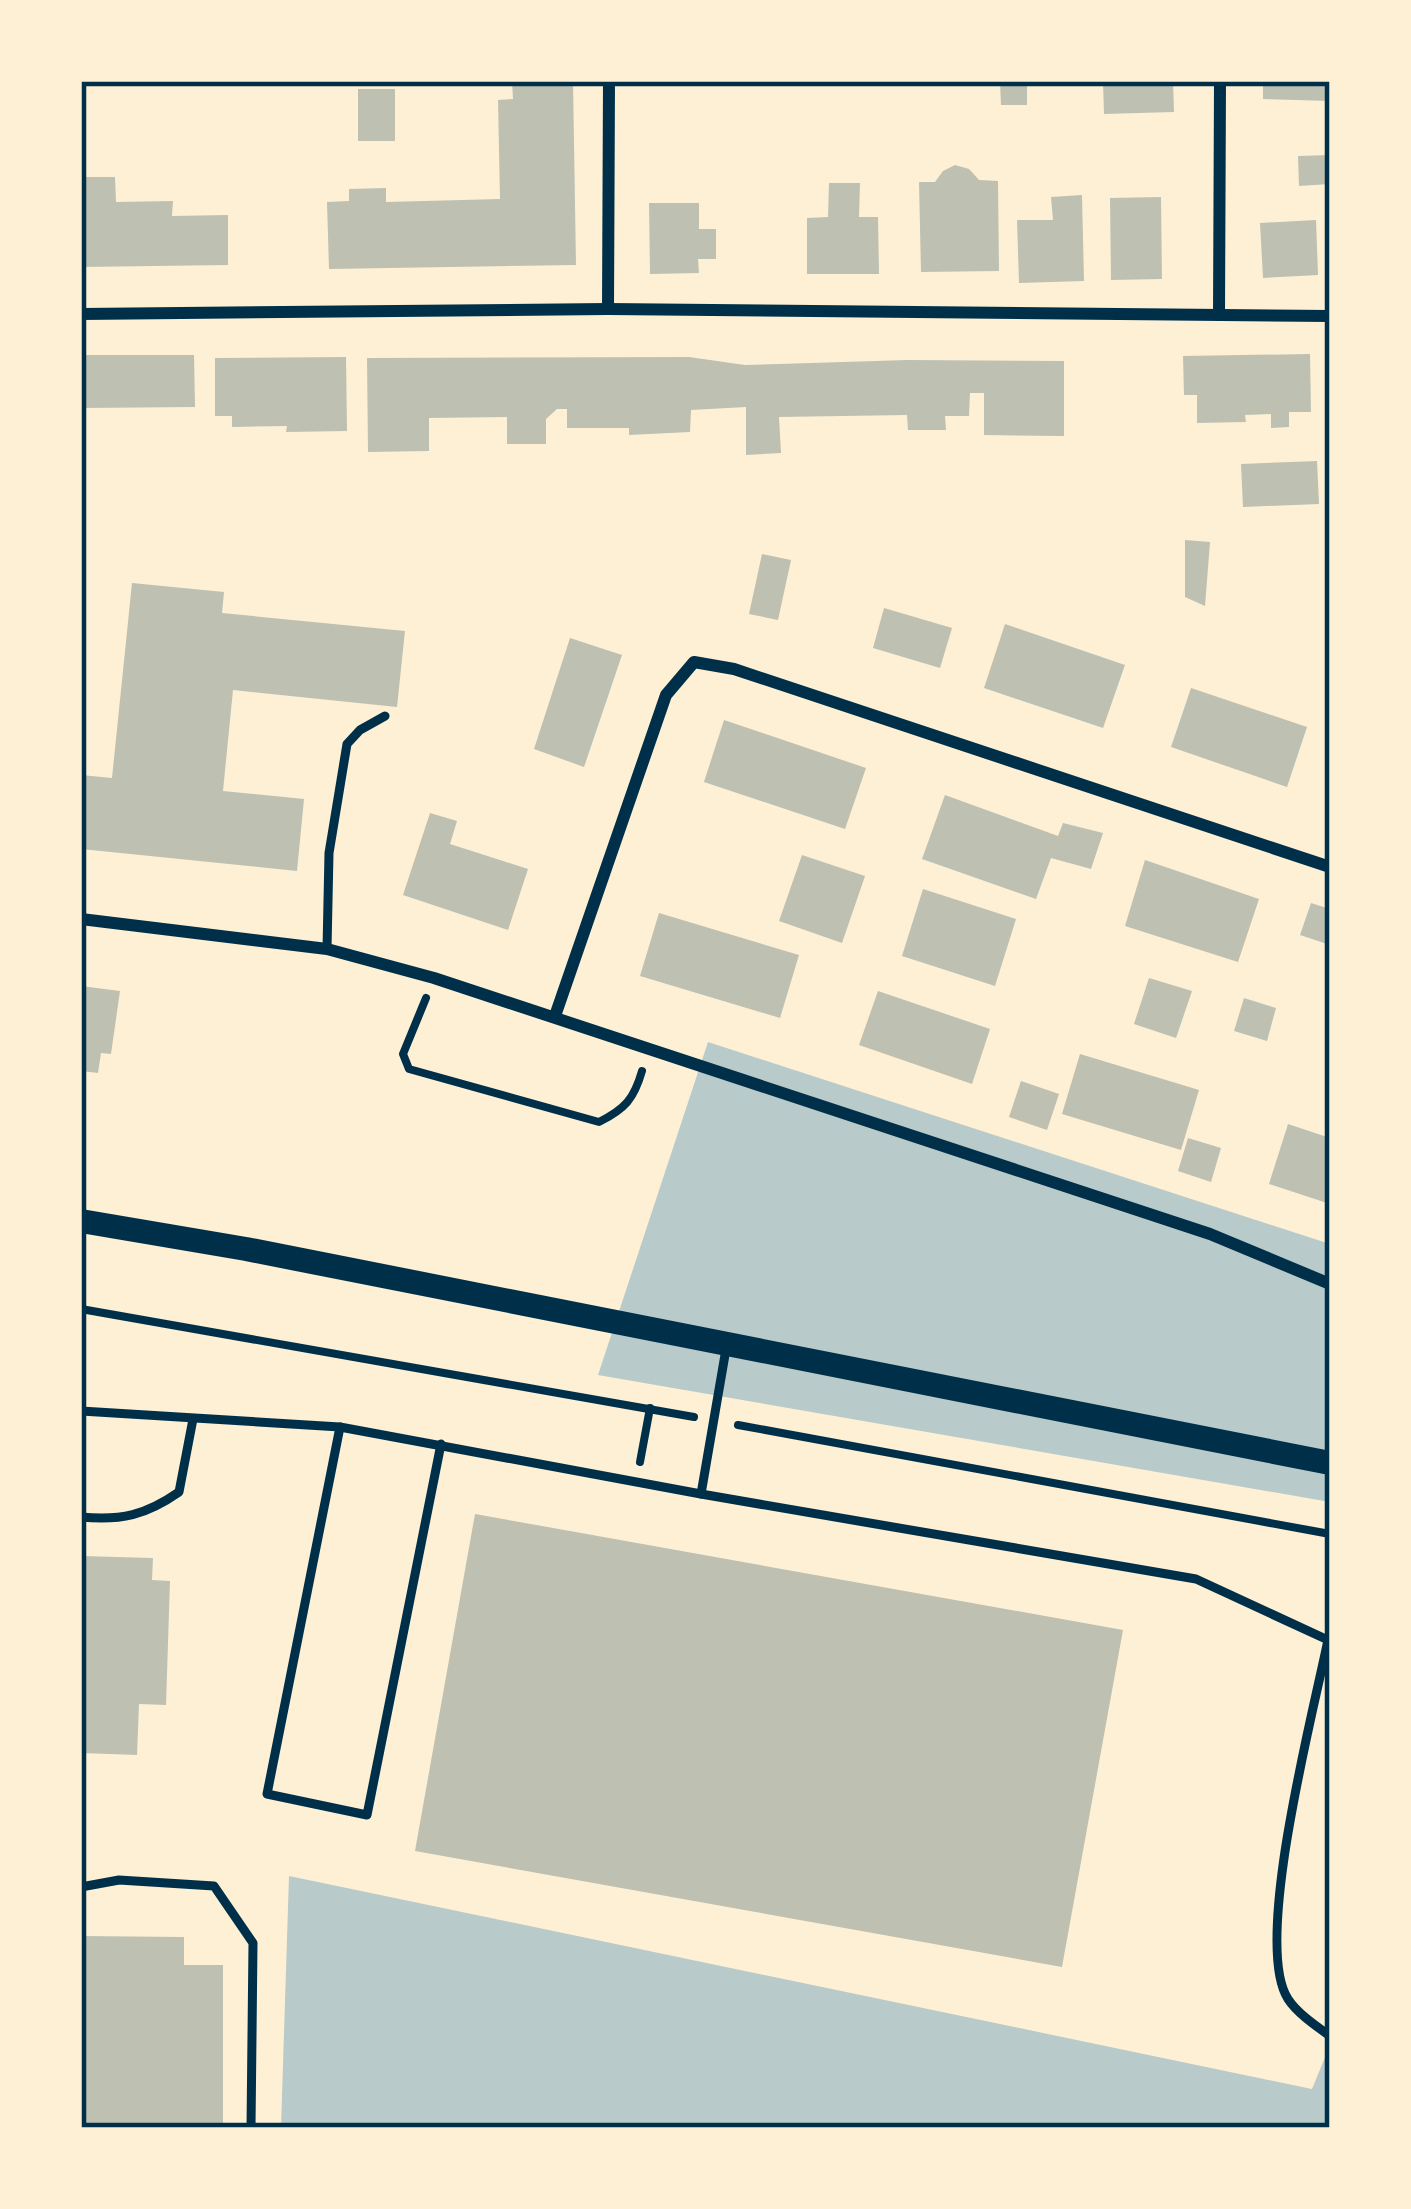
<svg xmlns="http://www.w3.org/2000/svg" width="1411" height="2209" font-family="Manrope,sans-serif">
  <style>
    .green { fill: #b9caca }
    .building { fill: #bec0b2 }
    .lines { fill: none; stroke-linecap: round; stroke-linejoin: round }
    .path { stroke: #003049; stroke-width: 8 }
    .service { stroke: #003049; stroke-width: 9 }
    .minor { stroke: #003049; stroke-width: 12 }
    .secondary { stroke: #003049; stroke-width: 24 }
    .neatline { fill: none; stroke: #003049; stroke-width: 4.5 }
  </style>
  <rect width="100%" height="100%" fill="#fdf0d5"/>
  <g class="green">
    <path d="M708,1042L1330,1244V1502L598,1375Z"/>
    <path d="M289,1876L1312,2089L1330,2045V2128H281Z"/>
  </g>
  <g class="building">
    <path d="M512,81H573L576,265L329,269L327,202L349,201V189L386,188V202L500,199L498,100L513,99Z"/>
    <path d="M1000,81H1027V105H1001Z"/>
    <path d="M1103,81H1173L1174,112L1104,114Z"/>
    <path d="M1263,81H1330V101L1263,99Z"/>
    <rect x="358" y="89" width="37" height="52"/>
    <path d="M1330,155V184L1299,186L1298,156Z"/>
    <path d="M955,165L969,169L979,180L998,181L999,271L921,272L919,182H935L943,171Z"/>
    <path d="M81,177H115L116,202L173,201L172,216L228,215V265L81,267Z"/>
    <path d="M829,183H860L859,217H878L879,274H807V218L828,217Z"/>
    <path d="M1082,195L1084,281L1019,283L1017,220H1053L1051,197Z"/>
    <path d="M1161,197L1162,279L1111,280L1110,198Z"/>
    <path d="M649,203H699V229H716V259H698L699,273L650,274Z"/>
    <path d="M1316,220L1318,275L1263,278L1260,223Z"/>
    <path d="M1310,354L1311,412H1289V427L1271,428V414L1245,415L1246,422L1197,423V395H1184L1183,356Z"/>
    <path d="M81,355H194L195,407L81,408Z"/>
    <path d="M346,357L347,431L286,432L287,426L232,427V416H215V358Z"/>
    <path d="M689,357L745,365L908,360L1064,361V436L984,435V393H970L969,416H945L946,430H908L907,415L779,417L781,453L746,455V407L691,410L690,432L629,435V428H567V409H557L546,419V444H507V417L429,418V451L368,452L367,358Z"/>
    <path d="M1317,461L1319,504L1243,507L1241,464Z"/>
    <path d="M1185,540L1210,542L1205,606L1185,597Z"/>
    <path d="M762,554L791,560L778,620L749,614Z"/>
    <path d="M132,583L224,592L222,613L405,631L397,707L233,690L223,791L304,799L297,871L81,849V775L112,778Z"/>
    <path d="M884,608L952,628L940,668L873,648Z"/>
    <path d="M1005,624L1125,665L1103,728L984,688Z"/>
    <path d="M570,638L622,655L584,767L534,749Z"/>
    <path d="M1191,688L1307,727L1287,787L1171,747Z"/>
    <path d="M724,720L866,768L845,829L704,782Z"/>
    <path d="M945,795L1058,836L1063,823L1103,833L1091,869L1051,858L1036,899L922,859Z"/>
    <path d="M430,813L457,821L450,844L528,869L508,930L403,895Z"/>
    <path d="M802,855L865,876L842,943L779,921Z"/>
    <path d="M1145,860L1259,899L1238,962L1125,926Z"/>
    <path d="M923,889L1016,919L995,986L902,956Z"/>
    <path d="M1311,903L1330,909V945L1300,935Z"/>
    <path d="M659,913L799,955L780,1018L640,976Z"/>
    <path d="M1149,978L1192,991L1176,1038L1134,1024Z"/>
    <path d="M81,986L120,991L111,1054L101,1053L98,1073L81,1071Z"/>
    <path d="M878,991L990,1029L972,1084L859,1045Z"/>
    <path d="M1244,998L1276,1008L1267,1041L1234,1031Z"/>
    <path d="M1080,1054L1199,1090L1181,1150L1062,1114Z"/>
    <path d="M1021,1081L1059,1094L1047,1130L1009,1117Z"/>
    <path d="M1288,1124L1330,1138V1204L1269,1184Z"/>
    <path d="M1188,1138L1221,1148L1211,1182L1178,1171Z"/>
    <path d="M475,1514L1123,1630L1062,1967L415,1851Z"/>
    <path d="M81,1556L153,1558L152,1580L170,1581L166,1705L139,1704L137,1755L81,1753Z"/>
    <path d="M81,1936L184,1937V1965H223V2128H81Z"/>
  </g>
  <g class="lines">
    <g class="path">
      <path d="M426,998L403,1054L409,1069L599,1122C625,1109 634,1099 642,1071"/>
      <path d="M81,1309L694,1417"/>
      <path d="M738,1425L1330,1534"/>
      <path d="M640,1462L650,1408"/>
    </g>
    <g class="service">
      <path d="M327,949L329,853L347,744L360,730L385,716"/>
      <path d="M81,1411L340,1427L701,1494L726,1349"/>
      <path d="M340,1427L267,1794L367,1815L441,1444"/>
      <path d="M701,1494L1196,1579L1328,1640C1314,1710 1252,1944 1288,1999C1297,2013 1316,2026 1330,2036"/>
      <path d="M81,1517C121,1521 146,1515 179,1492L193,1419"/>
      <path d="M81,1887L119,1880L214,1886L253,1943L251,2128"/>
    </g>
    <g class="minor">
      <path d="M608,309L609,81"/>
      <path d="M81,314L608,309L1330,316"/>
      <path d="M1219,315L1220,81"/>
      <path d="M81,919L327,949L434,978L1210,1234L1330,1284"/>
      <path d="M555,1016L666,695L694,662L734,669L1330,867"/>
    </g>
    <path class="secondary" d="M81,1221L246,1249L1330,1463"/>
  </g>
  <rect width="1411" height="2209" fill="none" stroke="#fdf0d5" stroke-width="168"/>
  <rect x="84" y="84" width="1243" height="2041" class="neatline"/>
</svg>
